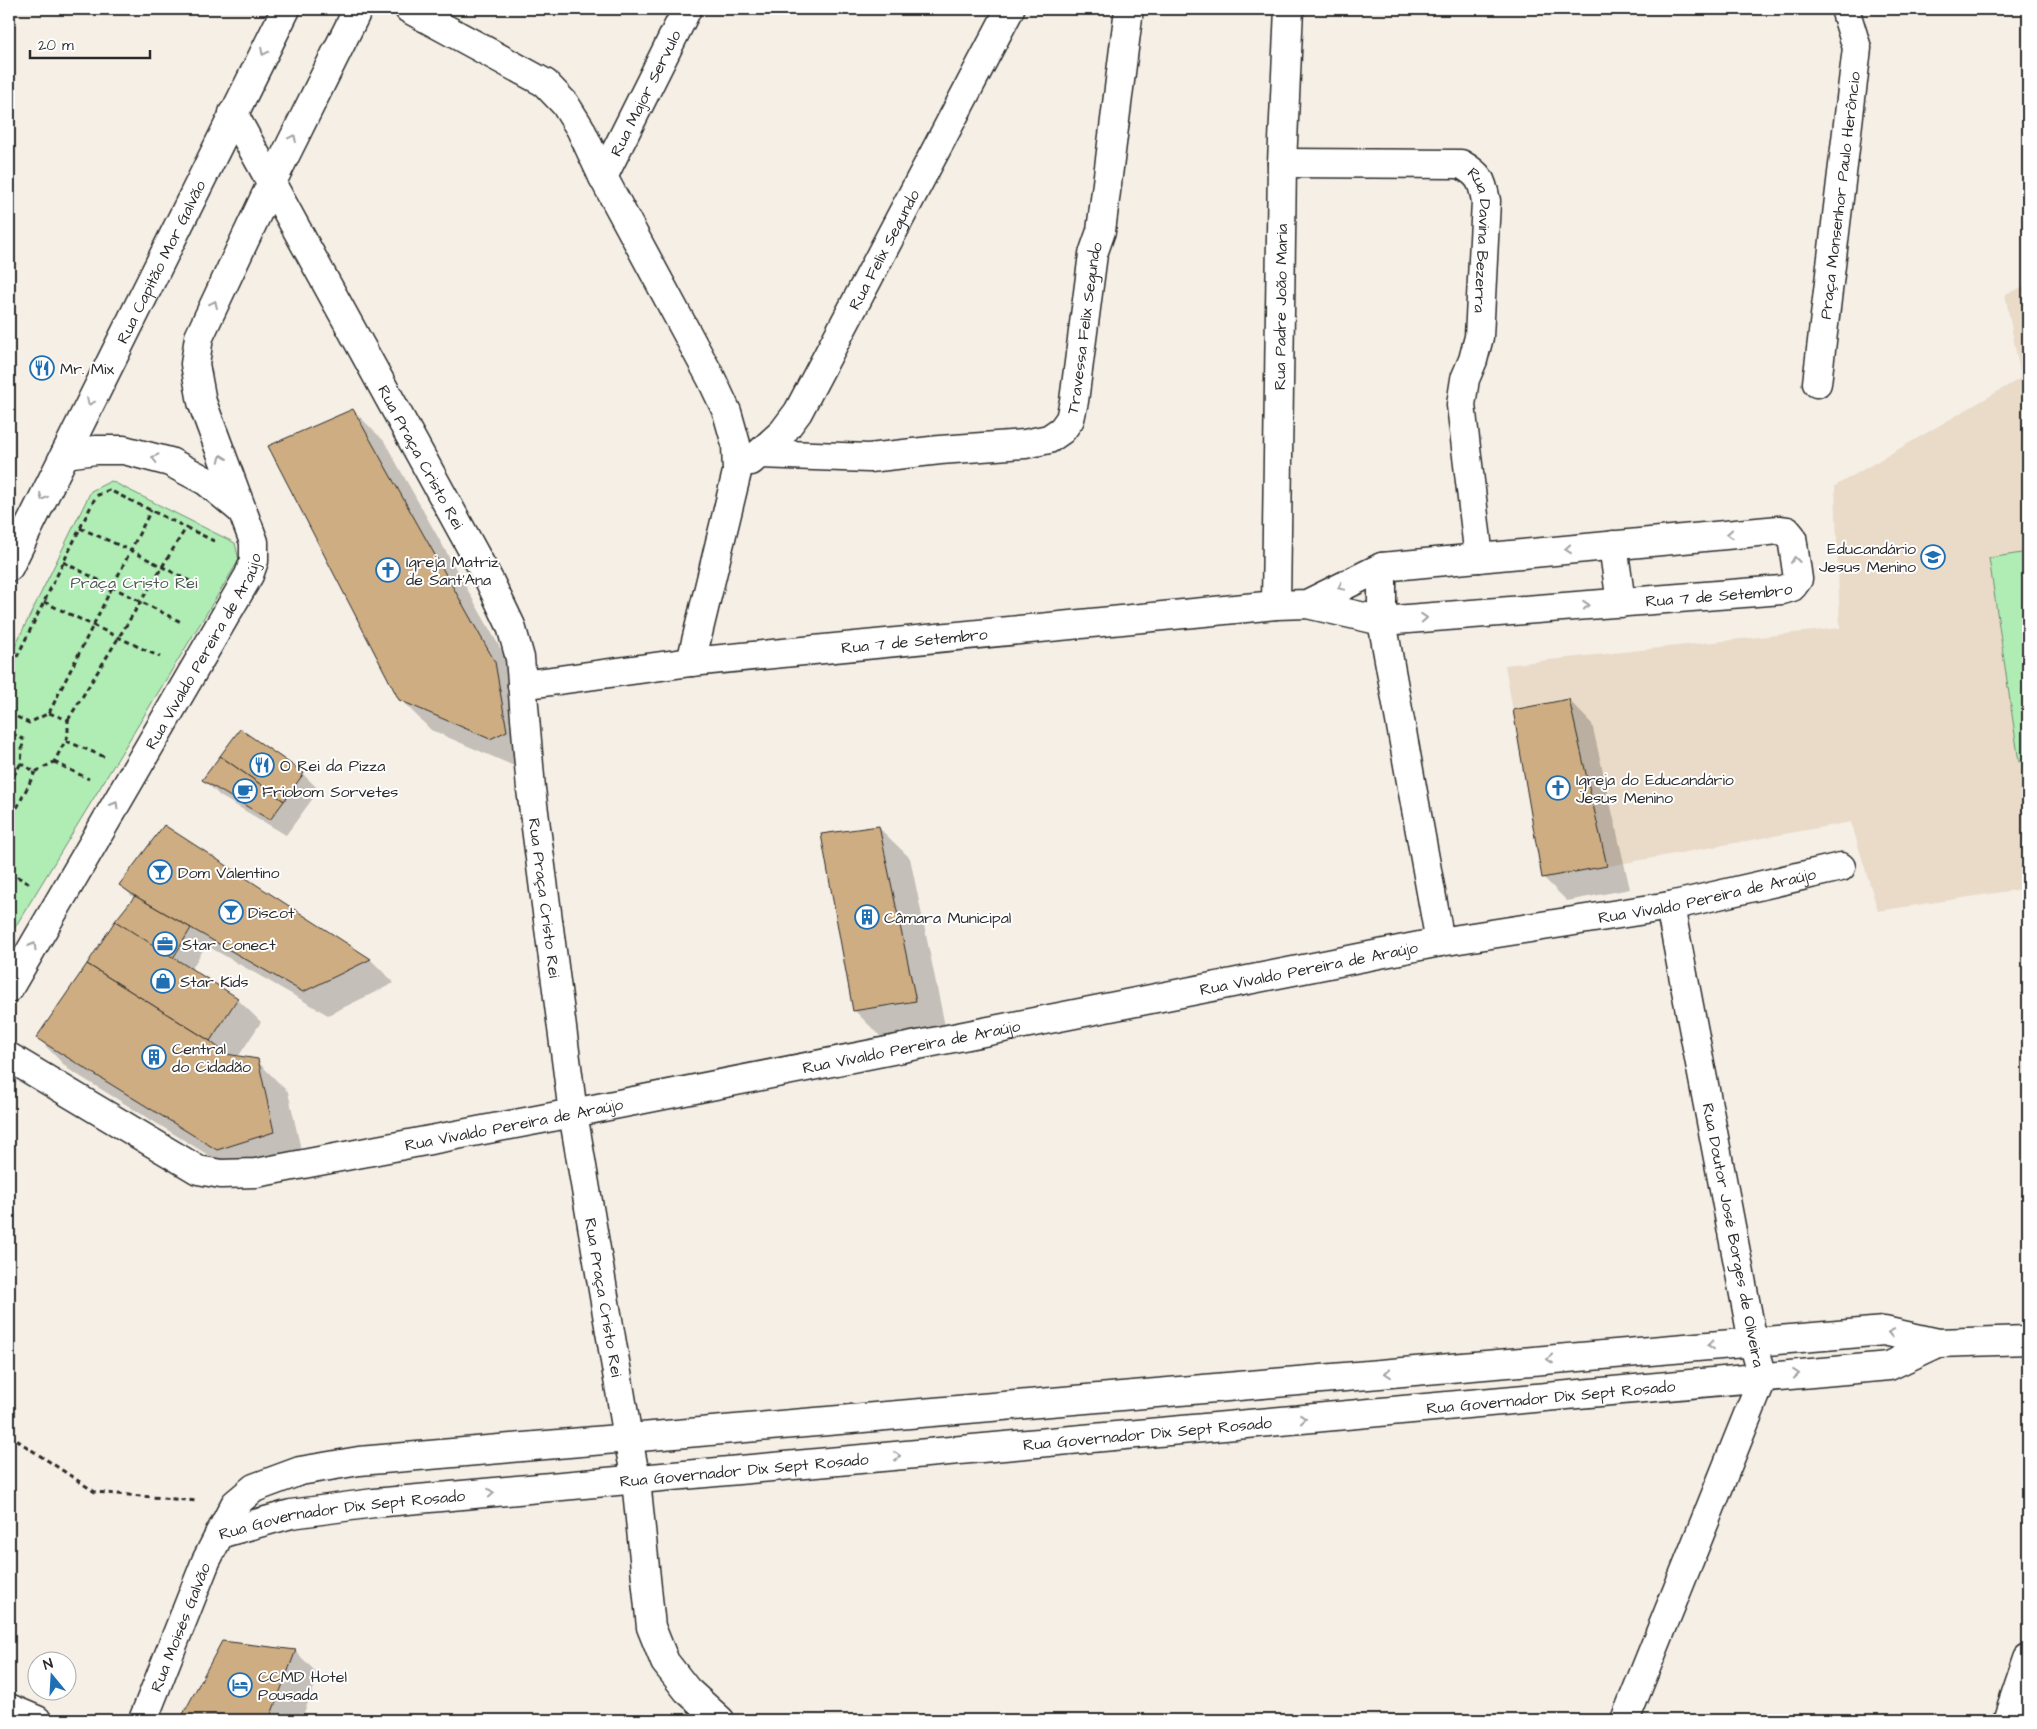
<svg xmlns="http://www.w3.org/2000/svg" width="2037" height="1729" font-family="'Architects Daughter',sans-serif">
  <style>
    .built { fill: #e9dbc8 }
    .green { fill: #afedb4; stroke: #6d8c70 }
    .shadow { fill: #0003 }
    .building { fill: #cead82; stroke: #2b2b2b }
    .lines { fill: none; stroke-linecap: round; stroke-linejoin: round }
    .street-casing { stroke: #2b2b2b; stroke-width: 31 }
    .secondary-casing { stroke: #2b2b2b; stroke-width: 31 }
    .path { stroke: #2b2b2b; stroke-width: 3; stroke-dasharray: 5 4; stroke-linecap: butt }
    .street { stroke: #fff; stroke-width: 28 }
    .secondary { stroke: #fff; stroke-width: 28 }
    .oneway { stroke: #a0a0a0 }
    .labels { text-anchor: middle; stroke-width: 4; stroke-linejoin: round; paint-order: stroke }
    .street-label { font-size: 16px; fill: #2b2b2b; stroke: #fff }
    .poi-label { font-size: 16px; fill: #2b2b2b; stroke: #fff; text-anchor: start }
    .park-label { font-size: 16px; fill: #4c5c4d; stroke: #fff }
  </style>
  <rect width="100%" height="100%" fill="#f5efe6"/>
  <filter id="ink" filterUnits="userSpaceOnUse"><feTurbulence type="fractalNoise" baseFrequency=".02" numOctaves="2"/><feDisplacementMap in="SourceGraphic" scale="10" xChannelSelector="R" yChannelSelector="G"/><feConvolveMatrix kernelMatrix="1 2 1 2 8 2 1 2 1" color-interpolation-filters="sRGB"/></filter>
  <g filter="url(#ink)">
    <path class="built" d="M2028,285V888L1878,911L1851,822L1542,878L1505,665L1840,628L1835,486L2021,378L2005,294Z"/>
    <g class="green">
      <path d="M111,481L235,543L239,560L9,937V658L91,491Z"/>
      <path d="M2028,552V760L2019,762L1989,558Z"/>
    </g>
    <g class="shadow">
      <path d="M353,410L384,441L526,694L521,769L431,730L400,699Z"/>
      <path d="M1569,700L1592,724L1630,889L1567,901L1543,877Z"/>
      <path d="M303,774L319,790L286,835L220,796L204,780Z"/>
      <path d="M165,826L371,960L394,983L328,1015L206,945L191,970L237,999L261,1022L238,1057L257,1061L288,1092L304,1163L249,1180L68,1069L38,1038L134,898L121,885Z"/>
      <path d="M879,828L910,858L946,1031L885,1041L855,1011Z"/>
      <path d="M223,1642L295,1651L319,1675L301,1720H181Z"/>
    </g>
    <g class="building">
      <path d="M353,409L495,662L507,731L490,739L399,700L268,446Z"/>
      <path d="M1569,699L1607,866L1542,878L1513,710Z"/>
      <path d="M240,729L304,773L284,801L220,756Z"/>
      <path d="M220,756L284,801L270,820L202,780Z"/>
      <path d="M164,825L371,959L303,992L135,896L119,885Z"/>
      <path d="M879,826L916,1001L853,1011L821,834Z"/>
      <path d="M135,896L191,928L172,960L115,921Z"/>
      <path d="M115,921L238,998L210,1041L87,964Z"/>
      <path d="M87,964L210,1041L226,1054L258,1059L274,1132L217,1150L36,1038Z"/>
      <path d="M222,1641L296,1650L269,1720H180Z"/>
    </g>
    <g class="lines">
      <g class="street-casing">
        <g id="street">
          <path d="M409,9L545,83L565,104L580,128L603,177L711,378L727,412L736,444L737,472L691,662"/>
          <path id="s1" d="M233,113L490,582L511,626L520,658L531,789L573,1113L628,1438L636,1480L651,1627L665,1662L687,1690L720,1720"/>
          <path id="s2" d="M1282,163L1461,164C1480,175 1482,180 1486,201L1479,337L1473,360L1465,379L1461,405L1479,558"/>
          <path id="s3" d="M603,177L687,9"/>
          <path id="s4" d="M1817,383L1857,48L1845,9"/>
          <path id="s5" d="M760,454L869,458L940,450L1025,444L1049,439L1062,430L1070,419L1074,401L1093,254L1101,231L1129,9"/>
          <path id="s6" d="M751,461L783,432L798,412L1010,9"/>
          <path d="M1613,545L1621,603"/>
          <path d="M1382,567V621L1440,942"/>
          <path id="s7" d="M1276,605L1282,163L1289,9"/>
          <path id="s8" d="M522,685L691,662L1276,605L1307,604L1382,621L1782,590L1792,587L1798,579L1792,537L1787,531L1779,530L1382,567L1307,604"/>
          <path id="s9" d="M9,1057L198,1170L221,1174L256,1173L573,1113L1440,942L1670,906L1841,867"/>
          <path id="s10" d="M219,1534L291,1514L374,1503L1889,1366L1938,1343"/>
          <path d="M9,1708L37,1720"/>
          <path id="s11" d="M143,1720L206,1561L235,1504L254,1488L300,1471L359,1461L1884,1331L1938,1343L2028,1340"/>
          <path d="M1625,1720L1763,1377L1753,1342L1670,906"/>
          <path d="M2007,1720L2028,1658"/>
        </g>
      </g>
      <g class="secondary-casing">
        <g id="secondary">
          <path d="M65,454L96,450H124L170,462L206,481L241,510"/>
          <path id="s12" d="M9,567L286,9"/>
          <path id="s13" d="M9,988L249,575L254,561V542L202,402L195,364L199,337L272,182L358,9"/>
        </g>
      </g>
      <g class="path">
        <path d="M80,528L130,550L201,587"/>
        <path d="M63,562L181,622"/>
        <path d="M44,602L160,657"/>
        <path d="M9,673L96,496L109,490L216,542"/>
        <path d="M9,713L29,723L49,713L68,720V736L54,762L35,772L21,763L23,739L9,732"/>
        <path d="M49,713L151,510"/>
        <path d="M68,720L186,528"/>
        <path d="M66,741L105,757"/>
        <path d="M54,762L89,779"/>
        <path d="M9,784L21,763"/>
        <path d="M9,824L35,772"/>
        <path d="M9,872L30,884"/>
        <path d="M9,1435L95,1492L197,1501"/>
      </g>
      <use href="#street" class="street"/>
      <use href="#secondary" class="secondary"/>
    </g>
    <defs><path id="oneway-chevron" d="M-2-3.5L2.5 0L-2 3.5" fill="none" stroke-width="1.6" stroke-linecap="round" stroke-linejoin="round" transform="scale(1.25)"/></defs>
    <g class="oneway">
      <use href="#oneway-chevron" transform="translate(264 52) rotate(116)"/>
      <use href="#oneway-chevron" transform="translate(293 138) rotate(-64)"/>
      <use href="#oneway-chevron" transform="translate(214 304) rotate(-65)"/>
      <use href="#oneway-chevron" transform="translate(90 402) rotate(116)"/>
      <use href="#oneway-chevron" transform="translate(155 458) rotate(-166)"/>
      <use href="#oneway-chevron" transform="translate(222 458) rotate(-110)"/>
      <use href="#oneway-chevron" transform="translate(43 497) rotate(116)"/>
      <use href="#oneway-chevron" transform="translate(1730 534) rotate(175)"/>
      <use href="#oneway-chevron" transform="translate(1568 549) rotate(175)"/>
      <use href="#oneway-chevron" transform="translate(1795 560) rotate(-97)"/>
      <use href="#oneway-chevron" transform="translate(1341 587) rotate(154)"/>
      <use href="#oneway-chevron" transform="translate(1586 605) rotate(-4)"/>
      <use href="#oneway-chevron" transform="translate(1424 618) rotate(-4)"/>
      <use href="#oneway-chevron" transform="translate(115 805) rotate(-60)"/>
      <use href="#oneway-chevron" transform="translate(33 946) rotate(-60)"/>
      <use href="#oneway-chevron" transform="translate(1891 1333) rotate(-169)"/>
      <use href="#oneway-chevron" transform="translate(1711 1345) rotate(175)"/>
      <use href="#oneway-chevron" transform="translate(1550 1359) rotate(175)"/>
      <use href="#oneway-chevron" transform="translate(1388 1373) rotate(175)"/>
      <use href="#oneway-chevron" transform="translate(1796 1374) rotate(-5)"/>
      <use href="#oneway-chevron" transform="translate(1303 1419) rotate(-5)"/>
      <use href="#oneway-chevron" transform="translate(897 1456) rotate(-5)"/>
      <use href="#oneway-chevron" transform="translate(491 1493) rotate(-5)"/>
    </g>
  </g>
  <defs>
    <g id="restaurant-ring" transform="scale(1.25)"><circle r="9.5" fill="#fff" stroke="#1f6fb2" stroke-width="1.5"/><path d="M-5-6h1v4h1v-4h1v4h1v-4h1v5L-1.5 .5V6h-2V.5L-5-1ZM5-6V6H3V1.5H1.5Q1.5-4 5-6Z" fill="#1f6fb2"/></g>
    <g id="school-ring" transform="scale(1.25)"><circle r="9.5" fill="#fff" stroke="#1f6fb2" stroke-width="1.5"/><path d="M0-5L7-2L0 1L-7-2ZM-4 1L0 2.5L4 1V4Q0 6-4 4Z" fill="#1f6fb2"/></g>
    <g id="church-ring" transform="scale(1.25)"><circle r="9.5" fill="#fff" stroke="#1f6fb2" stroke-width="1.5"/><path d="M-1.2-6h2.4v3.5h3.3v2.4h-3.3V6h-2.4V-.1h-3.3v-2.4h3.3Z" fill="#1f6fb2"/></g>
    <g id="cafe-ring" transform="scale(1.25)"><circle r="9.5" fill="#fff" stroke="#1f6fb2" stroke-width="1.5"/><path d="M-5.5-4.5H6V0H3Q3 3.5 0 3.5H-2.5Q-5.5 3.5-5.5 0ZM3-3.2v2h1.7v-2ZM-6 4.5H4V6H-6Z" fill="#1f6fb2"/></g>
    <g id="bar-ring" transform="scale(1.25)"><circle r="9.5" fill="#fff" stroke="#1f6fb2" stroke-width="1.5"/><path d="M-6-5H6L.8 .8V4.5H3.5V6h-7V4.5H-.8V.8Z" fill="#1f6fb2"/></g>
    <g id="building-ring" transform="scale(1.25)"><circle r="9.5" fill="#fff" stroke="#1f6fb2" stroke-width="1.5"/><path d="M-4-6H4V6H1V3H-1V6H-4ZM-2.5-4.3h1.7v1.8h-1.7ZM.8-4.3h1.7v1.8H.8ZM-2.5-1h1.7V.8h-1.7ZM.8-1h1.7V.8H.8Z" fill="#1f6fb2"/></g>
    <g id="office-ring" transform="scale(1.25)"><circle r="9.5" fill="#fff" stroke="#1f6fb2" stroke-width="1.5"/><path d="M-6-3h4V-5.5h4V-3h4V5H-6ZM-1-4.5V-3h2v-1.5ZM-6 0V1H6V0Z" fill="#1f6fb2"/></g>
    <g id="shop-ring" transform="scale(1.25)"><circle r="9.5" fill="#fff" stroke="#1f6fb2" stroke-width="1.5"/><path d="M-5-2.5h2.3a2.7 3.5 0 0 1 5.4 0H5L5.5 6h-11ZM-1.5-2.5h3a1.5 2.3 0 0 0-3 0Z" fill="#1f6fb2"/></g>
    <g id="hotel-ring" transform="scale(1.25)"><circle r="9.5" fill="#fff" stroke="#1f6fb2" stroke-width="1.5"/><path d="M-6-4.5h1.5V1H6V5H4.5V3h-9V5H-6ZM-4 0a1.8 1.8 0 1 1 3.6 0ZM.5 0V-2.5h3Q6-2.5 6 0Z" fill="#1f6fb2"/></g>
  </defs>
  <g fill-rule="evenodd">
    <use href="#restaurant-ring" x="42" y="368"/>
    <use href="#school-ring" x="1933" y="557"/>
    <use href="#church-ring" x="388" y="570"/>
    <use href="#restaurant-ring" x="262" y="765"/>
    <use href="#church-ring" x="1558" y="788"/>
    <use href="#cafe-ring" x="245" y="791"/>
    <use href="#bar-ring" x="160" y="872"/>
    <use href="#bar-ring" x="231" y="912"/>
    <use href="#building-ring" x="867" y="917"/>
    <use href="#office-ring" x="165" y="944"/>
    <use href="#shop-ring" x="163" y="981"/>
    <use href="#building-ring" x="154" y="1057"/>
    <use href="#hotel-ring" x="240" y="1685"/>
  </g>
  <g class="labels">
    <g class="street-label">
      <text dy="6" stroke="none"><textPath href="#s3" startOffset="94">Rua Major Servulo</textPath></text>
      <text dy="6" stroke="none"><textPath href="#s4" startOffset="189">Praça Monsenhor Paulo Herôncio</textPath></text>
      <text dy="6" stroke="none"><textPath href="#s2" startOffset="264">Rua Davina Bezerra</textPath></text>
      <text dy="6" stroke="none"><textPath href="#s6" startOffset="252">Rua Felix Segundo</textPath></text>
      <text dy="6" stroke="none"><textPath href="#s12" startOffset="341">Rua Capitão Mor Galvão</textPath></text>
      <text dy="6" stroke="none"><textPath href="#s7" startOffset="298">Rua Padre João Maria</textPath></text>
      <text dy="6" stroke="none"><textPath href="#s5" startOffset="412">Travessa Felix Segundo</textPath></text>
      <text dy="6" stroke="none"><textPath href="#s1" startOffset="392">Rua Praça Cristo Rei</textPath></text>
      <text dy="6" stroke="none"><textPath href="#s8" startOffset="1204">Rua 7 de Setembro</textPath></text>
      <text dy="6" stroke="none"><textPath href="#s8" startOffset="395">Rua 7 de Setembro</textPath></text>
      <text dy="6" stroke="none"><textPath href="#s13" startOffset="389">Rua Vivaldo Pereira de Araújo</textPath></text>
      <text dy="6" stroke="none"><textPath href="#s9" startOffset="1756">Rua Vivaldo Pereira de Araújo</textPath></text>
      <text dy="6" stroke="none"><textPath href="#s1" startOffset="858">Rua Praça Cristo Rei</textPath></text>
      <text dy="6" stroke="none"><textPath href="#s9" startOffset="1351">Rua Vivaldo Pereira de Araújo</textPath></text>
      <text dy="6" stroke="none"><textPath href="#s9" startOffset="946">Rua Vivaldo Pereira de Araújo</textPath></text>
      <text dy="6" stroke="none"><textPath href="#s9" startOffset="541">Rua Vivaldo Pereira de Araújo</textPath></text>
      <text transform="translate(1734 1235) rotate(79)" y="6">Rua Doutor José Borges de Oliveira</text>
      <text dy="6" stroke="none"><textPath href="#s1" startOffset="1262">Rua Praça Cristo Rei</textPath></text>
      <text dy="6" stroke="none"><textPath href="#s10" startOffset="1340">Rua Governador Dix Sept Rosado</textPath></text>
      <text dy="6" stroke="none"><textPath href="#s10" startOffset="935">Rua Governador Dix Sept Rosado</textPath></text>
      <text dy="6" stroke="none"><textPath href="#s10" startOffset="530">Rua Governador Dix Sept Rosado</textPath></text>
      <text dy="6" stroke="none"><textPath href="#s10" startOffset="125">Rua Governador Dix Sept Rosado</textPath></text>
      <text dy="6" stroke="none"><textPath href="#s11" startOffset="100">Rua Moisés Galvão</textPath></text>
    </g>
    <g class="poi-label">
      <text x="60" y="374">Mr. Mix</text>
      <text x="1916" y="554" text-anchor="end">Educandário<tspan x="1916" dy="18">Jesus Menino</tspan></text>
      <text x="406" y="567">Igreja Matriz<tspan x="406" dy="18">de Sant'Ana</tspan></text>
      <text x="280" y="771">O Rei da Pizza</text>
      <text x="1576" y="785">Igreja do Educandário<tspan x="1576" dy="18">Jesus Menino</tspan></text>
      <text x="262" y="797">Friobom Sorvetes</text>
      <text x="178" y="878">Dom Valentino</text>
      <text x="248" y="918">Discot</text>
      <text x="884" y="923">Câmara Municipal</text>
      <text x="182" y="950">Star Conect</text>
      <text x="180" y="987">Star Kids</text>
      <text x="172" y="1054">Central<tspan x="172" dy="18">do Cidadão</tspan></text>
      <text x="258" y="1682">CCMD Hotel<tspan x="258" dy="18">Pousada</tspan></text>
    </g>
    <g class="park-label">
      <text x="134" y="588">Praça Cristo Rei</text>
    </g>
  </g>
  <rect width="2037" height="1729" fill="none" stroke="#fff" stroke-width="30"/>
  <rect x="15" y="15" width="2007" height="1699" fill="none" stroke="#2b2b2b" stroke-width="2" filter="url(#ink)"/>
  <g transform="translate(52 1676) rotate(342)"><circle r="24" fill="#ffffff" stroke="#aaaaaa"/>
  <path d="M0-4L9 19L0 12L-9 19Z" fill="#1f6fb2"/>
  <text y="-8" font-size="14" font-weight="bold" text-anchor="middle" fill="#2b2b2b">N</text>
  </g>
  <path d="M30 50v8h120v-8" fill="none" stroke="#2b2b2b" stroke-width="2.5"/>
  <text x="38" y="50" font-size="15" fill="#2b2b2b" stroke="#ffffff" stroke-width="4" paint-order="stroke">20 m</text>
</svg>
